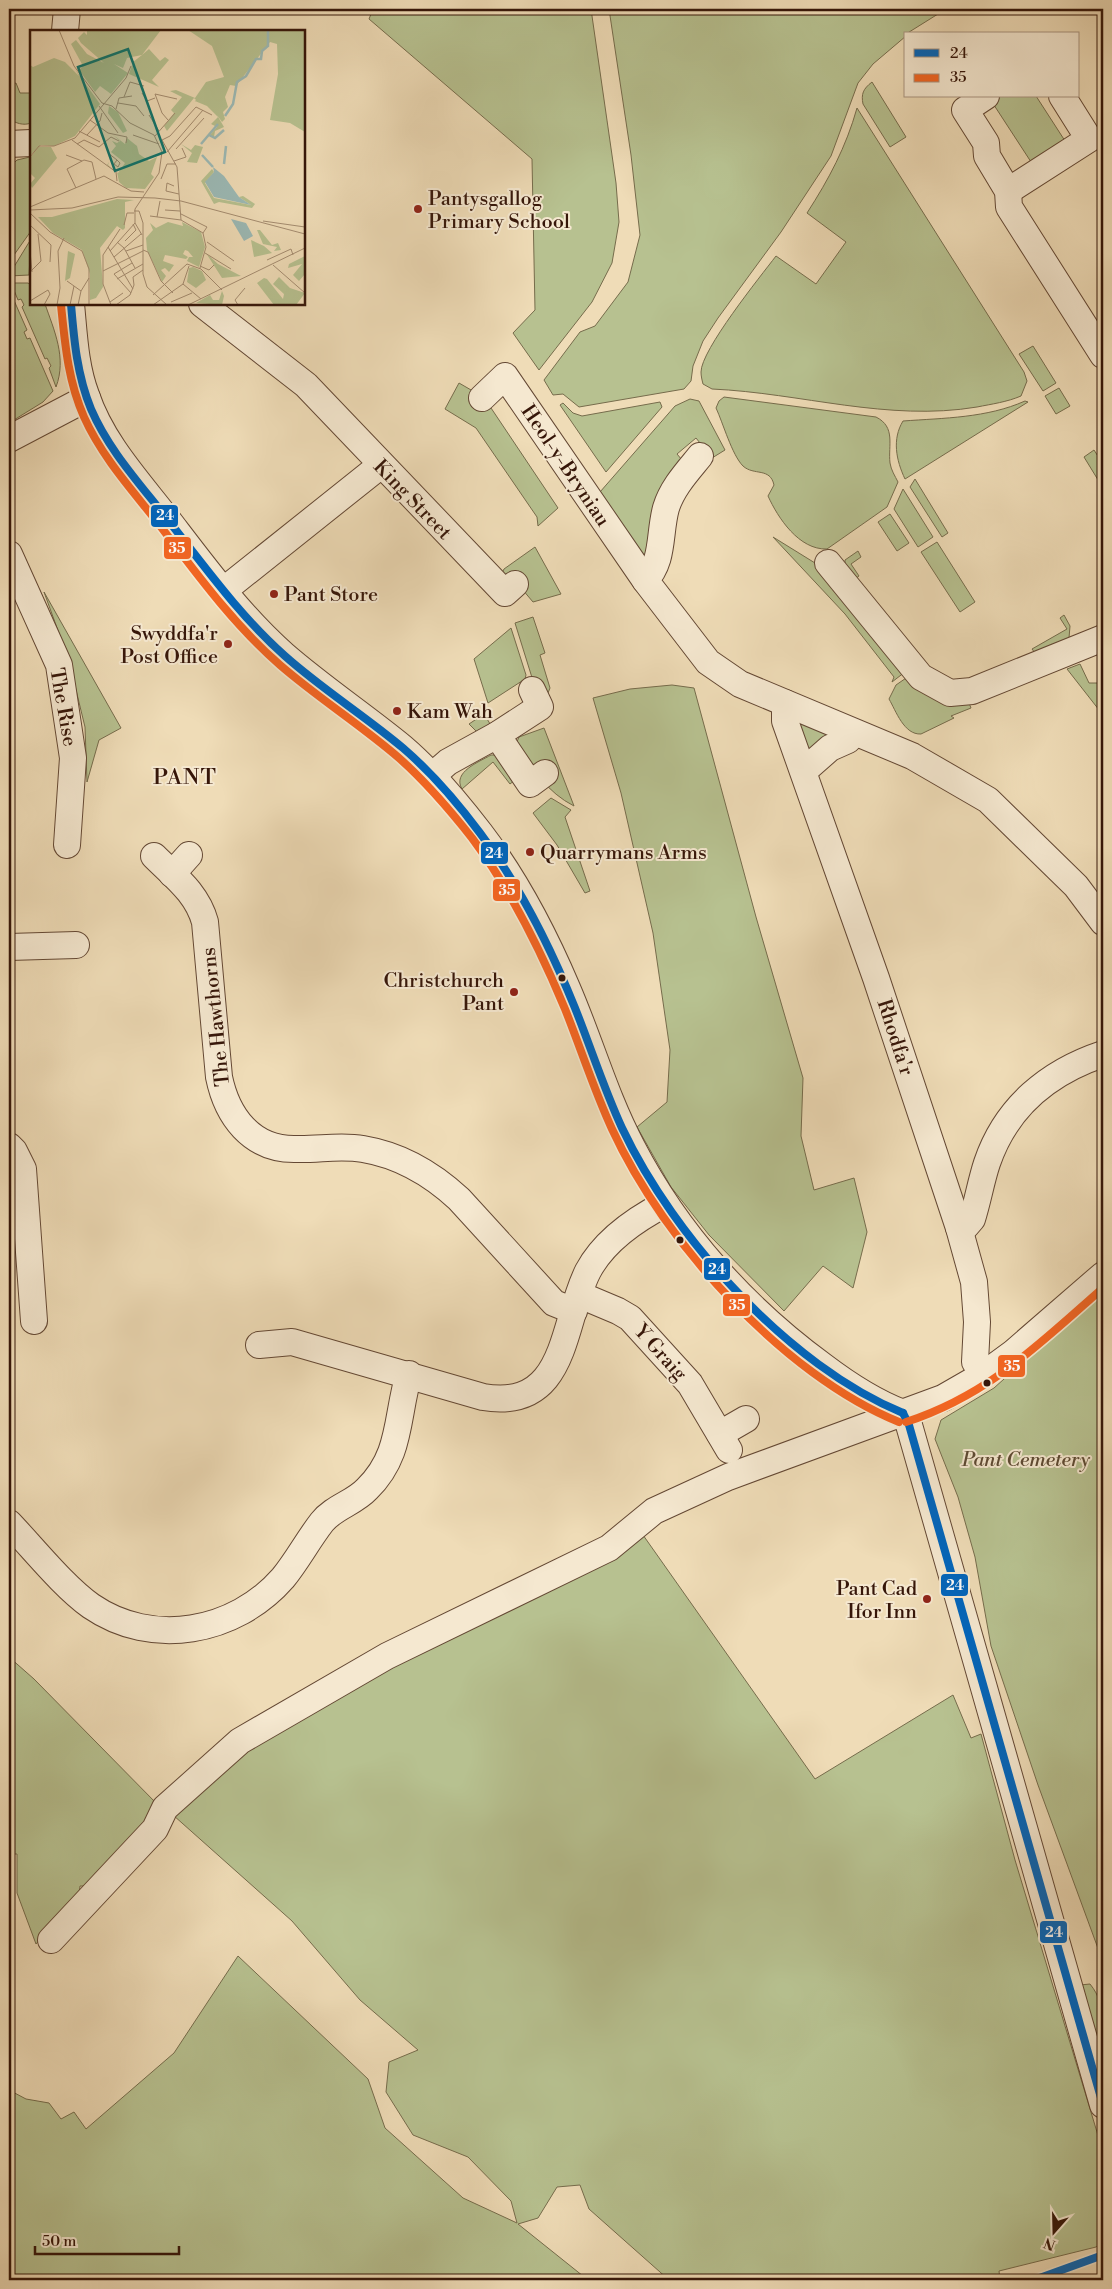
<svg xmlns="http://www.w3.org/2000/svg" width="1112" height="2289" font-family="'Libre Bodoni',serif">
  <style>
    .green { fill: #b7c190; stroke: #766c4c }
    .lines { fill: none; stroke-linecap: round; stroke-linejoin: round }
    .minor-casing { stroke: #644834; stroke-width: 28 }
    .minor { stroke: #f5e8d0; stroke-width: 26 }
    .bus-1-casing { stroke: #f5e8d0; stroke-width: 11 }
    .bus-2-casing { stroke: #f5e8d0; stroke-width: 11 }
    .bus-1 { stroke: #0065bd; stroke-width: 8 }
    .bus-2 { stroke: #f26522; stroke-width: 8 }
    .poi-dot { fill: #8f2418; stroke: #f5e8d0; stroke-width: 2 }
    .bus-dot { fill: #361609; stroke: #f5e8d0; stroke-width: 2 }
    .labels { text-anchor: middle; stroke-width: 4; stroke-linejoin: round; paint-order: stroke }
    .poi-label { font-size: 20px; fill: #361609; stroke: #f5e8d0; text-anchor: start }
    .street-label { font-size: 20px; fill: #361609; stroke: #f5e8d0 }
    .park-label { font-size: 20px; font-style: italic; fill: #5d4932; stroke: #f5e8d0 }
    .quarter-label { font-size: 22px; letter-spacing: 1px; fill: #361609; stroke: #f5e8d0 }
    .inset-river { fill: none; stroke: #9cbab6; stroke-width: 2.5 }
    .inset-road { fill: none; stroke: #a58d71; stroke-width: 1 }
    .view { fill: #0f766e; fill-opacity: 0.15; stroke: #0f766e; stroke-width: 2.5 }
    .inset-edge { fill: none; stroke: #361609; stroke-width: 2.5 }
    .line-badge { stroke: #f5e8d0; stroke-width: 2 }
    .badge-label { font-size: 14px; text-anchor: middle; font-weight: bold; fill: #fff }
  </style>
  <rect width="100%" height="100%" fill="#efdcb7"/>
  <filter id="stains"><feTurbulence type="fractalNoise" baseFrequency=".004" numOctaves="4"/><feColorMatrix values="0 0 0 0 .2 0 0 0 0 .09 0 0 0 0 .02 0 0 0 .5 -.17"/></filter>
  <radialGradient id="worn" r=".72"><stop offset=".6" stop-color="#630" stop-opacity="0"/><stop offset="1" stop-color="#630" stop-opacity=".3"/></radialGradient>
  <g class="green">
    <path d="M373,9H591L616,183L619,222L612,263L592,302L539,370L513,333L535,310L532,159L369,19Z"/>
    <path d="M609,9H946L906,34V36L873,64L858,83L831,156L781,232L718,318L703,341L693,366L691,381L684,389L579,407L563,394L553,395L544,380L580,332L595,326L628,282L640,235L631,155Z"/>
    <path d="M872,82L906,137L890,147L863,104C861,94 863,89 872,82Z"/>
    <path d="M16,83L20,93H31V123C23,126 16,123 9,119V85Z"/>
    <path d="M1000,96H1036L1067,144L1033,165L992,102Z"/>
    <path d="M857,108L1024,372L1027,381L1021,396C1007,402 992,404 977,407C888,422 801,393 712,389L703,384C702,380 701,376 701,372C701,350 760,277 776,256L816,284L846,242L807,213C829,179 846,147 857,108Z"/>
    <path d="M30,157L31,231L9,262L11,264L9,267V168L17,160Z"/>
    <path d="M31,239L29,275L9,276V275Z"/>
    <path d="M11,283H28L31,285V304H45C54,330 67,358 56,387L49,368L51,366L47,358L45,359L22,307L24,305L21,299L18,300Z"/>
    <path d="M9,289L27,330L24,332L27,339L30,338L53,391L43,402L9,423Z"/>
    <path d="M1033,346L1056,383L1043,391L1019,354Z"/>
    <path d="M459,383L478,394L489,405L558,508L538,526L537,517L476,428L445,409Z"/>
    <path d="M1059,388L1070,406L1056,414L1045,396Z"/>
    <path d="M724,397L876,417C896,427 888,445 890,463C891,470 895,476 898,482L887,507L827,549C799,550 778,518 768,496L774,485C770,467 754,476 743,466C732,455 723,423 716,408L719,401Z"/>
    <path d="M690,399L699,401L725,450L712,458L696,438L677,454L682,460L649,563L600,492L675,406Z"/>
    <path d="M1025,401L1028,402L905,479C896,460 892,439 903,421C944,418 987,418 1025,401Z"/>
    <path d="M660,402L662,407L606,472L560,405L563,403L573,413L582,416Z"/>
    <path d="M1094,450L1103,464V488L1084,457Z"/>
    <path d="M915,479L948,533L942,537L910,487Z"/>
    <path d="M903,489L933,537L918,547L894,509Z"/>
    <path d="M890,514L909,543L897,551L878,522Z"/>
    <path d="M773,537L815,563L905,672L892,682L894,677L845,614Z"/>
    <path d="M937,542L975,602L960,612L921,552Z"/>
    <path d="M535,547L561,594L533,602L522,589L528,583L519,571L508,577L502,573L504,569Z"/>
    <path d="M858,551L861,557L851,564L859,576L855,579L845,565V560Z"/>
    <path d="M44,592L121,728L99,740L87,782L85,727L69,661Z"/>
    <path d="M1064,615L1070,626L1069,638L1035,653L1032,649L1067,629L1060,618Z"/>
    <path d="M533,617L545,653L540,655L550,688L548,693L541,695L534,684L515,623Z"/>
    <path d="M511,628L526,675L525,679L488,703L474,659Z"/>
    <path d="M1080,664L1089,683H1103V715L1067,669Z"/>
    <path d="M909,676C925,698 942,704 969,703L971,708L951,716L954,718L921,734C904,735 896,711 889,699L896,685Z"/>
    <path d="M672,685L694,688L756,917L803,1078L801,1136L814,1190L854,1178L867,1232L853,1288L823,1266L784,1311L709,1235L671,1187L637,1127L667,1102L670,1050L653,933L621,793L593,698L630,689Z"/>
    <path d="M484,714L492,727L480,735L469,724Z"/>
    <path d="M799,721L836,733L808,754L797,726Z"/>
    <path d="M544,728L574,806C548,793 531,768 516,744L519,737Z"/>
    <path d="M491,755H495L515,780L510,784L493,762L462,789C452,772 479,762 491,755Z"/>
    <path d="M551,798L571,810L565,817L590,891L585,893L557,845L533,813Z"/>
    <path d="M1103,1290V1962L1038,1785L991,1646L975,1557L958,1497L935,1439L941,1420L994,1388Z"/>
    <path d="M643,1535L815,1779L953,1695L971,1738L981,1734L1015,1860L1103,2152V2242L1096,2247L999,2271L1000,2280H669L589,2209L580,2185L557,2187L538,2218L518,2224L588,2280H9V2090L26,2099L49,2103L61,2119L74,2112L86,2129L174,2053L238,1956L368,2079L385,2128L463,2198L517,2223L511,2201L468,2157L413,2135L386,2092L389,2062L418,2050L360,2000L292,1921L173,1815L247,1748L400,1660Z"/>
    <path d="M9,1657L34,1679L157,1804L148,1821L93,1886H80L79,1894L36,1944L17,1893V1854H9Z"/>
    <path d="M1090,1984C1109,2007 1103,2037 1103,2065L1080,1985Z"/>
  </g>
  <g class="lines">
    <g class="minor-casing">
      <g id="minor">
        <path d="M65,31L67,9"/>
        <path d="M986,96L965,110L986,143L987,156L1008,191L1009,207L1103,355"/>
        <path d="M9,144L31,143"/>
        <path d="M1008,191L1089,139L1062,96"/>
        <path d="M71,304C74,334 75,366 86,395C102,443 138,481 168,520C204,567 240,616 284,655C322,688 364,716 403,748C431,772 457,803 480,833C516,880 544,934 567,988C590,1041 605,1096 632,1147C677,1234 745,1309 823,1366C848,1385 874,1402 903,1413"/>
        <path d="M202,304L306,385L505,593L515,584"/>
        <path d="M482,398L505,376L645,580"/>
        <path d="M9,439L87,398"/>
        <path d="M700,456C687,472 672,488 666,508C659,533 664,562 645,580L708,662L740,684L912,756L988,800L1076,886L1103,922"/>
        <path d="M9,554L59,665L73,758L67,845"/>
        <path d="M828,563L921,677L950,693L972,691L1103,638"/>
        <path d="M223,591L381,465"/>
        <path d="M785,703V721L876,978L959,1228L974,1282L977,1322L975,1362L983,1375"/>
        <path d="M497,735L530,784L545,773"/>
        <path d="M805,770L830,748L848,740L854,733"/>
        <path d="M432,776L448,762L497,735L540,707L532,690"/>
        <path d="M154,856C175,877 197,893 205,922L219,1077C227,1116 251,1149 294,1149C318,1150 339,1145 363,1149C399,1155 432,1174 459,1199L554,1303L574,1311"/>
        <path d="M172,874L189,855"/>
        <path d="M9,947L76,945"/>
        <path d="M9,1146L14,1151L23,1169L34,1321"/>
        <path d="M959,1228L966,1226L972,1219C978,1200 981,1181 987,1163C1006,1107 1049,1072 1103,1054"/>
        <path d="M580,1295L618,1311L630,1318L690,1384L729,1450"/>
        <path d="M259,1345L292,1342L483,1397C568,1411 561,1324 588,1271C604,1241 636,1219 665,1204"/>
        <path d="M903,1413L909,1425L1103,2105"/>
        <path d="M720,1434L746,1419"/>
        <path d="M9,1523C33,1548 63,1586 91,1606C152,1648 235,1633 283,1578C297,1561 308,1540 322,1522C334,1507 354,1503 367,1489C402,1455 396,1417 409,1374"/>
        <path d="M51,1940L155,1829L165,1808L240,1741L387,1656L609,1548L654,1511L728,1477L943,1398L983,1375L1013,1353L1103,1275"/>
      </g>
    </g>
    <use href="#minor" class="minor"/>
    <g class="bus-1-casing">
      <g id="bus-1">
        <path d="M71,304C74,340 77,375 91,409C109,451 141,485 168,520C205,567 240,616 285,656C322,689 365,716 403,748C432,773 457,802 480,833C520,886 550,946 575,1008C591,1048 604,1089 622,1128C674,1238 789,1366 903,1413"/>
        <path d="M903,1413L909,1425L1103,2105"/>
        <path d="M1034,2280L1103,2255"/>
      </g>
    </g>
    <g class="bus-2-casing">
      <g id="bus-2">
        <path d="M61,305C65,344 68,381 84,417C102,457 132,490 158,523C196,573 233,624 280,665C318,698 361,725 399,758C426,782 450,810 472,838C511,890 540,949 565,1009C581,1049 594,1090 612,1129C664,1242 783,1375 899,1422"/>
        <path d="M906,1422C989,1395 1039,1344 1103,1288"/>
      </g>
    </g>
    <use href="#bus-1" class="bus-1"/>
    <use href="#bus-2" class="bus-2"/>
  </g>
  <g class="poi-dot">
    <circle cx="418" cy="209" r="5"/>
    <circle cx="274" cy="594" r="5"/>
    <circle cx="228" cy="644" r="5"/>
    <circle cx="397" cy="711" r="5"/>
    <circle cx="530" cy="852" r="5"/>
    <circle cx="514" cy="992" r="5"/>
    <circle cx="927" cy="1599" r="5"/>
  </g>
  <g class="bus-dot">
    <circle cx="562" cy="978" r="4.5"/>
    <circle cx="680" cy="1240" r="4.5"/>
    <circle cx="987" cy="1383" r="4.5"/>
  </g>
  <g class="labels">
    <g class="poi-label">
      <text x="428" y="205">Pantysgallog<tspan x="428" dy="23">Primary School</tspan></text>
      <text x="284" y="601">Pant Store</text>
      <text x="218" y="640" text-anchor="end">Swyddfa'r<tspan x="218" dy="23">Post Office</tspan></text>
      <text x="407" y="718">Kam Wah</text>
      <text x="540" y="859">Quarrymans Arms</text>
      <text x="504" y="987" text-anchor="end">Christchurch<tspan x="504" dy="23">Pant</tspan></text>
      <text x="917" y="1595" text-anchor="end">Pant Cad<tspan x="917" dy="23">Ifor Inn</tspan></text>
    </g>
    <g class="street-label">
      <text transform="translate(566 465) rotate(56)" y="7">Heol-y-Bryniau</text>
      <text transform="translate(413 499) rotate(46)" y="7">King Street</text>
      <text transform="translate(64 707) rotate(80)" y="7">The Rise</text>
      <text transform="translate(215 1017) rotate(-96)" y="7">The Hawthorns</text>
      <text transform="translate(896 1037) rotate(72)" y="7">Rhodfa'r</text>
      <text transform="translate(661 1352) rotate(48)" y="7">Y Graig</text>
    </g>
    <g class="park-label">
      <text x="1026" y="1466">Pant Cemetery</text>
    </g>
    <g class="quarter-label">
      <text x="185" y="784">PANT</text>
    </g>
  </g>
  <g transform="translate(30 30)">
    <rect width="275" height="275" fill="#efdcb7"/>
    <path d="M57,0H131L112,25L119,19L130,31L135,27L139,30L122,50L129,57L99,44L102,35L106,38L103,32L112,25L97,28L93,38L84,34L98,43L81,64L70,56L65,62L49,40L53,36L41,14L46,10L57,24L74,33L51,13L48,8L54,2L57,5ZM158,0H275V102L260,93L240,90L248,44L247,14L240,12L206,56L200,55L195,67L198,77L193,82L195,89L192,92L187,85L194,97L185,101L184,107L180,105L187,97L181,94L188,87L177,76L165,71L160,76L166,70L164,68L137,101L134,96L144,83L141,80L152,67L140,61L146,60L165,68L176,52L194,47L182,16ZM24,28L35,32L49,46L45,39L70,74L45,106L24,116L11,115L0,126V35L3,37ZM79,76L88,82L97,101L93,103L78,83ZM82,104L95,114L97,108L107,116L109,124L119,131L127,127L121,144L124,147L115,159L96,158L89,152L87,142L77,135L79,132L78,135L88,143L95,133L81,122L86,116L82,111L87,113L90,111ZM151,114L161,120L165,115L173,117L167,133L157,132L162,123ZM8,117H21L27,128L2,158L0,154L5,148L0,143V128ZM182,139L184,142L175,153L184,168L221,175L209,167L213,166L225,174L222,178L189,172L184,174L171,151ZM87,169L104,170L95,172V198L93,200L87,196L70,218L73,257L66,268L60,270V244L52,220L23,203L8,187H22ZM138,192L153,196L152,192L171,202L175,217L169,237L157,231L159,227H163L158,221L155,220L153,224L158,227L156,229L135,225L133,231L144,235L139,242L135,238L131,240L136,246L132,252L117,220L116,208L123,200L120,193L126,198ZM227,200H230L242,215L248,213L251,220L244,221L247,217L233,214ZM221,210L234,216L242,223L224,227ZM38,221L45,224L40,248L35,251ZM176,223L188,234L211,246L192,248ZM275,226V244L269,251L263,245L272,234L258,238L259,234ZM163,237L172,241L176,250L166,258L157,252L159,238ZM249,247L260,258L275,263L266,275H244L227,253L234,248L237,249L253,269L254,264L243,254ZM192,261L194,266L192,275L166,273L180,265L183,270H189Z" fill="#b7c190"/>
    <path d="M183,137L194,146L209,167L221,175L184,167L175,152L184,142ZM201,189L216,193L223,206L214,211Z" fill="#9cbab6"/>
    <path class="inset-river" d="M195,86L203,74L207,52L216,46L226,29H231L232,21L238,16V0M179,105L185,108L194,100M171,114L188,94M172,125L183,137M194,134L196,116"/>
    <path class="inset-road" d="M29,0L44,36L72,73M112,63L117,71L125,68M94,67L100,52L114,56M72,73L82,76L100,93L124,105L132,122L129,143L105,179V193L112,205M88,73L106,76L114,86M69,76L88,103M86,79L89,68L102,66M119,85L129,101M60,90L78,103L97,107L96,113M138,90L132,83L125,64L147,69M49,101L70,112M57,105L70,91L72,83M103,105L129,114M125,106L145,83M42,110L86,142L87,151M47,114L54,110L69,117L81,107L89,111M146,119L174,88M137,122L173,80M78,123L87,130L90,133L88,137L84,134L87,130M36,125L52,131M0,127L9,116H24L45,108L96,48L101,36M144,131L156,127L152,118M131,149L137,134H146M144,156L137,153L136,161L149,164M46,158L37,139L54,130L62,132L66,149M0,177L74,146L101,161L114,162M0,180L42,178L88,167L125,168L151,171L275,204M135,180L150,181M104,181H109L113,193V244L117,257L137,275M0,183L20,202L52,221L59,239V275M151,184L177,197L173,203M120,186L151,190L173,203M127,187L130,171M151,190L147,137L132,110L140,106L166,77L182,85M233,191L275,197M0,195L21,215L20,232M94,195L97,183H104M95,211L106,200L103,194M87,212L94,218L105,238M177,212L204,231M78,217L103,259M113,220L118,222L131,251L143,263M0,221L2,242M80,221L105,193M96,221L113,215M175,223L201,239M84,227L111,204M237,230L261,219L263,225M243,235L275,263M170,236L179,240L184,235M170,238L176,217L173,203M73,241L113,221M0,242L11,231L8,204M87,249L113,234M37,251L51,261M153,254L171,269M101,263L84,244L102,233M123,265L157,234L171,239L192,260M0,271L18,260L20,264L14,275M80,272L93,263M141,272L162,263M27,275L30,258L28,221L34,208M40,275L44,256M48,275L51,261L59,248M81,275L73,254V225L90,199M86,275L100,265L104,255L103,247L113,240M123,275L153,254L159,236M158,275L275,218M208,275L205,270L215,258"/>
    <path class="view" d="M98,19L135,122L85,141L48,37Z"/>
    <rect width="275" height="275" class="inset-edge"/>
  </g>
  <g class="line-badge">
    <rect x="150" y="504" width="29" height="24" rx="5" fill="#0065bd"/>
    <rect x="163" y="536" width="29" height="24" rx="5" fill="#f26522"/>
    <rect x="480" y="841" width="29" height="24" rx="5" fill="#0065bd"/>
    <rect x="492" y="878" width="29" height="24" rx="5" fill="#f26522"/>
    <rect x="703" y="1257" width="28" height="24" rx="5" fill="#0065bd"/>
    <rect x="722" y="1293" width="29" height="24" rx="5" fill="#f26522"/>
    <rect x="997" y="1354" width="29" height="24" rx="5" fill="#f26522"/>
    <rect x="940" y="1573" width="29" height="24" rx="5" fill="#0065bd"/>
    <rect x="1039" y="1920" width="29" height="24" rx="5" fill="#0065bd"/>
  </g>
  <g class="badge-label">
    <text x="165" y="520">24</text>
    <text x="177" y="553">35</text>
    <text x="494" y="858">24</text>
    <text x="507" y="895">35</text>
    <text x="717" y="1274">24</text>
    <text x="737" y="1310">35</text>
    <text x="1012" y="1371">35</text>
    <text x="955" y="1590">24</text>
    <text x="1054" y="1937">24</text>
  </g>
  <rect width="1112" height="2289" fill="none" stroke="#efdcb7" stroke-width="30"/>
  <rect x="10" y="10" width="1092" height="2269" fill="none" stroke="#361609" stroke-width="2.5"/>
  <rect x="15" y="15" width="1082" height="2259" fill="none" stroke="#361609"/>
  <rect x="904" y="32" width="175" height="65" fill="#f5e8d0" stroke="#a99480"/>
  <rect x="914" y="49" width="25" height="8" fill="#0065bd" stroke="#a99480"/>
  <text x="950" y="58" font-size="15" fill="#361609">24</text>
  <rect x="914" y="74" width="25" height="8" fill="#f26522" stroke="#a99480"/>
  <text x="950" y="82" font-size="15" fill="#361609">35</text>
  <g transform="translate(1054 2232) rotate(200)" stroke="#f5e8d0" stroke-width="4" paint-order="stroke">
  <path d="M0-4L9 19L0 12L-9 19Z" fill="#361609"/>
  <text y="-8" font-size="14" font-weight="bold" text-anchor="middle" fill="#361609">N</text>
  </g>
  <path d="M35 2246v8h144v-8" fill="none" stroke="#361609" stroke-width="2.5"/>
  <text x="42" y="2246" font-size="15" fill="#361609" stroke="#f5e8d0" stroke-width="4" paint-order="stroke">50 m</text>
  <rect width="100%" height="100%" filter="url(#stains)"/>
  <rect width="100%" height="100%" fill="url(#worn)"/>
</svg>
